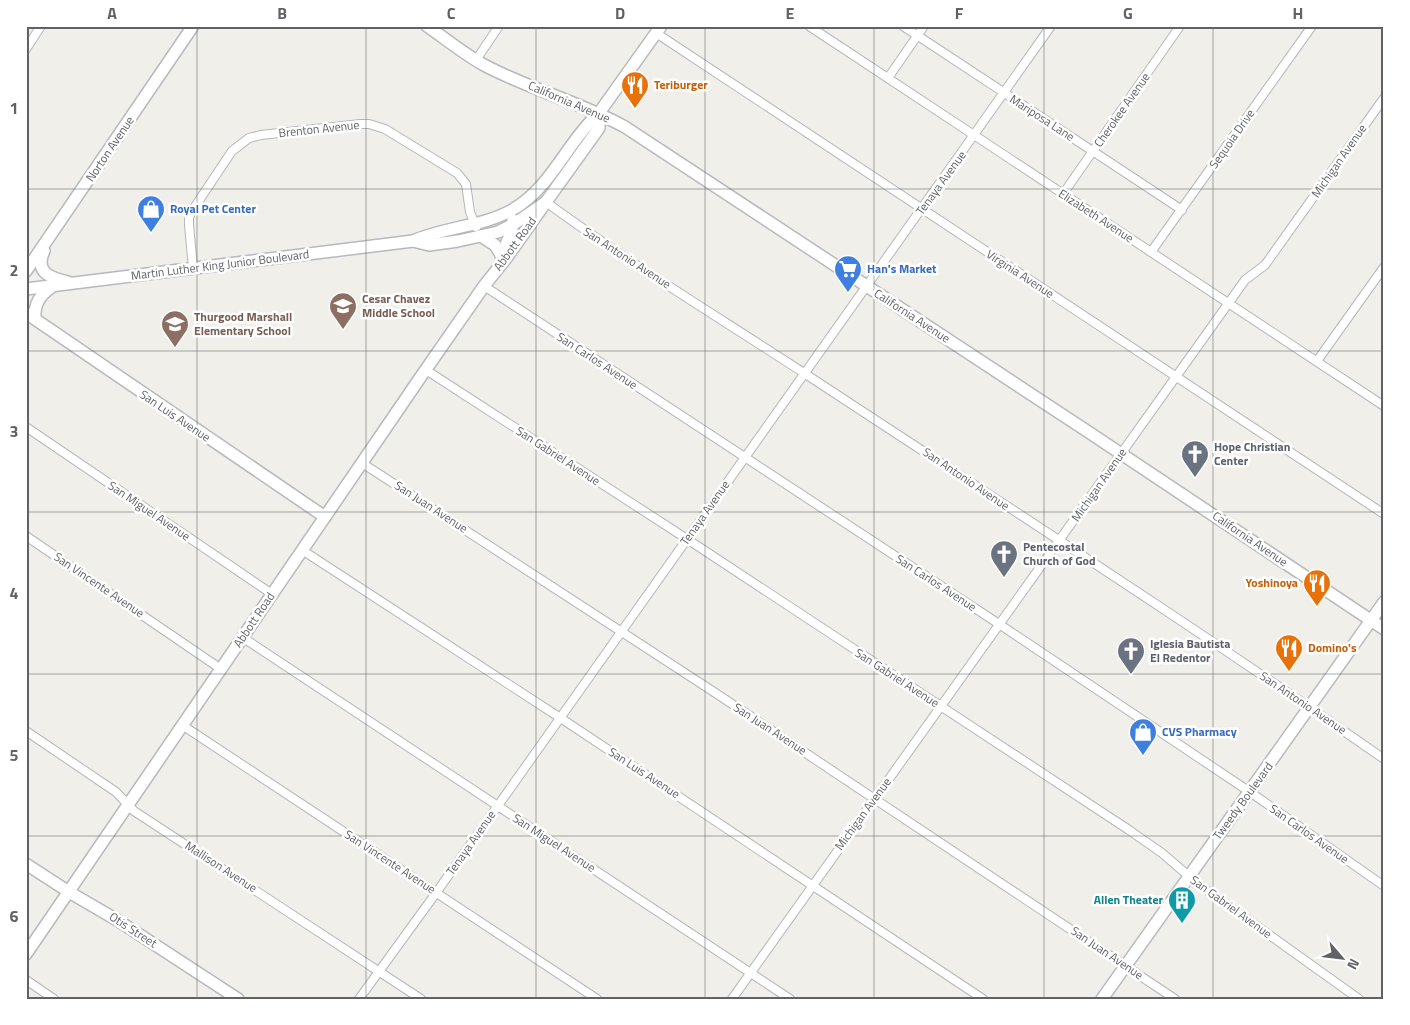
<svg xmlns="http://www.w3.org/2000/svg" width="1410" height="1025" font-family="'Titillium Web',sans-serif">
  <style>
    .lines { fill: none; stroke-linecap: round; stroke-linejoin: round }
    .street-casing { stroke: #b5b7bb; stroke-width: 10 }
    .secondary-casing { stroke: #b7b9be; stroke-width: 14 }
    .street { stroke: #fff; stroke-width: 8 }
    .secondary { stroke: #fff; stroke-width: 11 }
    .grid { fill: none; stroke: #606267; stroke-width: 1; stroke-opacity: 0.55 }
    .labels { text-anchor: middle; stroke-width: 5; stroke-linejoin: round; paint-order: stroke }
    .food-label { font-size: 12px; font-weight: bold; fill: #c56008; stroke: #fff; text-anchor: start }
    .street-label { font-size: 12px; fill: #606267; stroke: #fff }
    .shop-label { font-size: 12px; font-weight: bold; fill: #366cbe; stroke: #fff; text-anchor: start }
    .education-label { font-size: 12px; font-weight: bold; fill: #785e54; stroke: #fff; text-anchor: start }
    .worship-label { font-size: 12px; font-weight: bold; fill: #5b616d; stroke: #fff; text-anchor: start }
    .culture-label { font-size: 12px; font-weight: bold; fill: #0d838f; stroke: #fff; text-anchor: end }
    .neatline { fill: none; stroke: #606267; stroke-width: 2 }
    .grid-label { font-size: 16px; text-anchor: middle; font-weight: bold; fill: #606267 }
  </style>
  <rect width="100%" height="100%" fill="#f0efe9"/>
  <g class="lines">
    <g class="street-casing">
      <g id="street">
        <path d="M809,26L1384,406"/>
        <path d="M903,26L1182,210"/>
        <path d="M656,33L1384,514"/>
        <path d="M26,49L41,26"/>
        <path d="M476,60L499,26"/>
        <path d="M888,78L924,26"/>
        <path d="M1063,194L1180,26"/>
        <path d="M546,202C630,264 720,318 807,375C1000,502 1195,627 1384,759"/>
        <path d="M1151,252L1312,26"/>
        <path d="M193,268L189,225V217L192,211L232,151L249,138L261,135L360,124H369L385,129L457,173L466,184L470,212L476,227"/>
        <path d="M484,286L999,624L1250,792L1384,886"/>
        <path d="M1317,361L1384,267"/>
        <path d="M426,370L687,539L1129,830L1162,853L1198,884L1359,999"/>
        <path d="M26,427L272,594"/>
        <path d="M362,463L711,690L1175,999"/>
        <path d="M26,536L221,669"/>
        <path d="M302,550L559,717L983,999"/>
        <path d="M242,637L790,999"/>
        <path d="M182,725L597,999"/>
        <path d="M26,731L116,792L134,811L421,999"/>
        <path d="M26,980L54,999"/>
        <path d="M359,999L436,893L1051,26"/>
        <path d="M732,999L1245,280L1265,265L1384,98"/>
      </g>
    </g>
    <g class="secondary-casing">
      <g id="secondary">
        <path d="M427,26C446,39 464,54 484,65C529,89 580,102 625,127L1090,433L1384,629"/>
        <path d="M481,236L495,245L502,256"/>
        <path d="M413,241L429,245L458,241L498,232L514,224L546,202L599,128V113"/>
        <path d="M44,251C34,272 50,278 68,282"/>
        <path d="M501,256L511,233L513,220"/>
        <path d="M26,271L193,26"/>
        <path d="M26,289L413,241C444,227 482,227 512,210C553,186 566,143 599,113L661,26"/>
        <path d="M26,313L325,517"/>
        <path d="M35,319C34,303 40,295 53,286"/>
        <path d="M26,864L69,892L117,920L238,999"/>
        <path d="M26,954L422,375L484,286L507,257L546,202"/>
        <path d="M1102,999L1384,602"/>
      </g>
    </g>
    <use href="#street" class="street"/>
    <use href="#secondary" class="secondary"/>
  </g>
  <path class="grid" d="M197,26V999M366,26V999M536,26V999M705,26V999M874,26V999M1044,26V999M1213,26V999M26,189H1384M26,351H1384M26,512H1384M26,674H1384M26,836H1384"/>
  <defs>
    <g id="restaurant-pin" transform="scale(1.4375)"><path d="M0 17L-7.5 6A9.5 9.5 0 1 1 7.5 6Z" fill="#e8710a" stroke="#fff"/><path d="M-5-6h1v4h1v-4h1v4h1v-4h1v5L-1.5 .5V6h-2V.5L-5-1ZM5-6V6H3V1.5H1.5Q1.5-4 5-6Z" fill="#fff"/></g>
    <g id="shop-pin" transform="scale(1.4375)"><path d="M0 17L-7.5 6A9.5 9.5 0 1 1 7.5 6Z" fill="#3f7fe0" stroke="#fff"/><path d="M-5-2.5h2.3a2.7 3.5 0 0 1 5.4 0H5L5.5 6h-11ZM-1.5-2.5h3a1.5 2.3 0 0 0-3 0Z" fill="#fff"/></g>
    <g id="supermarket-pin" transform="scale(1.4375)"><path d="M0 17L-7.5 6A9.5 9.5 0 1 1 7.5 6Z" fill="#3f7fe0" stroke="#fff"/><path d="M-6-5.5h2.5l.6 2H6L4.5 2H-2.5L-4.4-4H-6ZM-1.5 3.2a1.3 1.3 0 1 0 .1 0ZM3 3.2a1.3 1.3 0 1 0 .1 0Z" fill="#fff"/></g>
    <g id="school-pin" transform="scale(1.4375)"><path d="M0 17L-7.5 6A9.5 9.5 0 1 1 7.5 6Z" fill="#8d6e63" stroke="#fff"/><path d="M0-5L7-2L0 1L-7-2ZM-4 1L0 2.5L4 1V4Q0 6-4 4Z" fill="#fff"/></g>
    <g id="church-pin" transform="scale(1.4375)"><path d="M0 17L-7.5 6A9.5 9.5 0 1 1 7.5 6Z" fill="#6b7280" stroke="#fff"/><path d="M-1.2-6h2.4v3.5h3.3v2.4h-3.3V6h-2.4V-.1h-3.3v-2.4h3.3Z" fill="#fff"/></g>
    <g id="building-pin" transform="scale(1.4375)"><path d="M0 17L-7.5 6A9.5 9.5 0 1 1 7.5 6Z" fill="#0f9aa8" stroke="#fff"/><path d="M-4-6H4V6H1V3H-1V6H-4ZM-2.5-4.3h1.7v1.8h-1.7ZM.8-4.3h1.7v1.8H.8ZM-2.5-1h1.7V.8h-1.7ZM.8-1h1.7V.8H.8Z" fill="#fff"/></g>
  </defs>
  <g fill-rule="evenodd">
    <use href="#restaurant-pin" x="635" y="85"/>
    <use href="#shop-pin" x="151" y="209"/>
    <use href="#supermarket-pin" x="848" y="269"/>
    <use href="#school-pin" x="343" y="306"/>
    <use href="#school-pin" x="175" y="324"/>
    <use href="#church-pin" x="1195" y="454"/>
    <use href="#church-pin" x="1004" y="554"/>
    <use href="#restaurant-pin" x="1317" y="583"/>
    <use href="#restaurant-pin" x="1289" y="648"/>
    <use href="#church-pin" x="1131" y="651"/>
    <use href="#shop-pin" x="1143" y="732"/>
    <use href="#building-pin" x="1182" y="900"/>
  </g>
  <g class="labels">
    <g class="food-label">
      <text x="654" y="89">Teriburger</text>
      <text x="1298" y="587" text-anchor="end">Yoshinoya</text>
      <text x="1308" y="652">Domino's</text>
    </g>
    <g class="street-label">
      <text transform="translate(569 102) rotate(23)" y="4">California Avenue</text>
      <text transform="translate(1122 110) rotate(-55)" y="4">Cherokee Avenue</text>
      <text transform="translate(1042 118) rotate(33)" y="4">Mariposa Lane</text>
      <text transform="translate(319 129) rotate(-6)" y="4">Brenton Avenue</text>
      <text transform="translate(1232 139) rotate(-55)" y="4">Sequoia Drive</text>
      <text transform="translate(110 149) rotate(-56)" y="4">Norton Avenue</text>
      <text transform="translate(1339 161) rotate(-55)" y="4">Michigan Avenue</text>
      <text transform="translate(941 183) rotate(-54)" y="4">Tenaya Avenue</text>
      <text transform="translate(1096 216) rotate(33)" y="4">Elizabeth Avenue</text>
      <text transform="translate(515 244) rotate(-54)" y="4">Abbott Road</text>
      <text transform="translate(627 258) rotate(33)" y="4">San Antonio Avenue</text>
      <text transform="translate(220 265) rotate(-7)" y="4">Martin Luther King Junior Boulevard</text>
      <text transform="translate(1020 274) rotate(33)" y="4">Virginia Avenue</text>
      <text transform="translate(912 316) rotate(33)" y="4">California Avenue</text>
      <text transform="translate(597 361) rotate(33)" y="4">San Carlos Avenue</text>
      <text transform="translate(175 416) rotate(34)" y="4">San Luis Avenue</text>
      <text transform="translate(558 456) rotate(33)" y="4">San Gabriel Avenue</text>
      <text transform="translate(966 479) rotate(34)" y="4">San Antonio Avenue</text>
      <text transform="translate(1099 485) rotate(-55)" y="4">Michigan Avenue</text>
      <text transform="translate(431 507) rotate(33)" y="4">San Juan Avenue</text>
      <text transform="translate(149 511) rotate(34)" y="4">San Miguel Avenue</text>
      <text transform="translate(705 513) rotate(-55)" y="4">Tenaya Avenue</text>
      <text transform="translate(1250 539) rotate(34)" y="4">California Avenue</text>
      <text transform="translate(936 583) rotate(33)" y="4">San Carlos Avenue</text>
      <text transform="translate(99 585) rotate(34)" y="4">San Vincente Avenue</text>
      <text transform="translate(254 620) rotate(-56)" y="4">Abbott Road</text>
      <text transform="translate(897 678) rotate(33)" y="4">San Gabriel Avenue</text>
      <text transform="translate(1303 703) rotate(34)" y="4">San Antonio Avenue</text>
      <text transform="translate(770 729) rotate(33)" y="4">San Juan Avenue</text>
      <text transform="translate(644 773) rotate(33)" y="4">San Luis Avenue</text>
      <text transform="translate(1243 801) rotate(-54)" y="4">Tweedy Boulevard</text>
      <text transform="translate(863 814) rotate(-54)" y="4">Michigan Avenue</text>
      <text transform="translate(1309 834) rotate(35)" y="4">San Carlos Avenue</text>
      <text transform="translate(471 843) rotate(-55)" y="4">Tenaya Avenue</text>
      <text transform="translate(554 843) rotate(33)" y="4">San Miguel Avenue</text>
      <text transform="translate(390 862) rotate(33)" y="4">San Vincente Avenue</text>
      <text transform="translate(221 867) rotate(33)" y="4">Mallison Avenue</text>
      <text transform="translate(1231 907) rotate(36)" y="4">San Gabriel Avenue</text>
      <text transform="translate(133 930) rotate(33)" y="4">Otis Street</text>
      <text transform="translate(1107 953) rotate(34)" y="4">San Juan Avenue</text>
    </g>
    <g class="shop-label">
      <text x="170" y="213">Royal Pet Center</text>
      <text x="867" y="273">Han's Market</text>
      <text x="1162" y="736">CVS Pharmacy</text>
    </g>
    <g class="education-label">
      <text x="362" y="303">Cesar Chavez<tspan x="362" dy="14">Middle School</tspan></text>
      <text x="194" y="321">Thurgood Marshall<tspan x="194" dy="14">Elementary School</tspan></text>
    </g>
    <g class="worship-label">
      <text x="1214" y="451">Hope Christian<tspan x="1214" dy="14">Center</tspan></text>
      <text x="1023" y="551">Pentecostal<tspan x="1023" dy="14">Church of God</tspan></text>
      <text x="1150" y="648">Iglesia Bautista<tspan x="1150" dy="14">El Redentor</tspan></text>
    </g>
    <g class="culture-label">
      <text x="1163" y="904">Allen Theater</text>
    </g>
  </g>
  <rect width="1410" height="1025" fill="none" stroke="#ffffff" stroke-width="55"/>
  <g transform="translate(1342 958) rotate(118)" stroke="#ffffff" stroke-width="4" paint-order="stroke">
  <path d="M0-4L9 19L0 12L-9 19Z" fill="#606267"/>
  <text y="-8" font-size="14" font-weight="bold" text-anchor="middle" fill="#606267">N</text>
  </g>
  <rect x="28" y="28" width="1354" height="970" class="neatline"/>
  <g class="grid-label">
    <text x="112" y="19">A</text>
    <text x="282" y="19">B</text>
    <text x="451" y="19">C</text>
    <text x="620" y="19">D</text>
    <text x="790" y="19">E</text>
    <text x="959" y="19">F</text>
    <text x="1128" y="19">G</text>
    <text x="1298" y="19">H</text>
    <text x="14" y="114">1</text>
    <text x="14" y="276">2</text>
    <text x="14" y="437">3</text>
    <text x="14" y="599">4</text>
    <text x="14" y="761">5</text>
    <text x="14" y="922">6</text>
  </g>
</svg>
